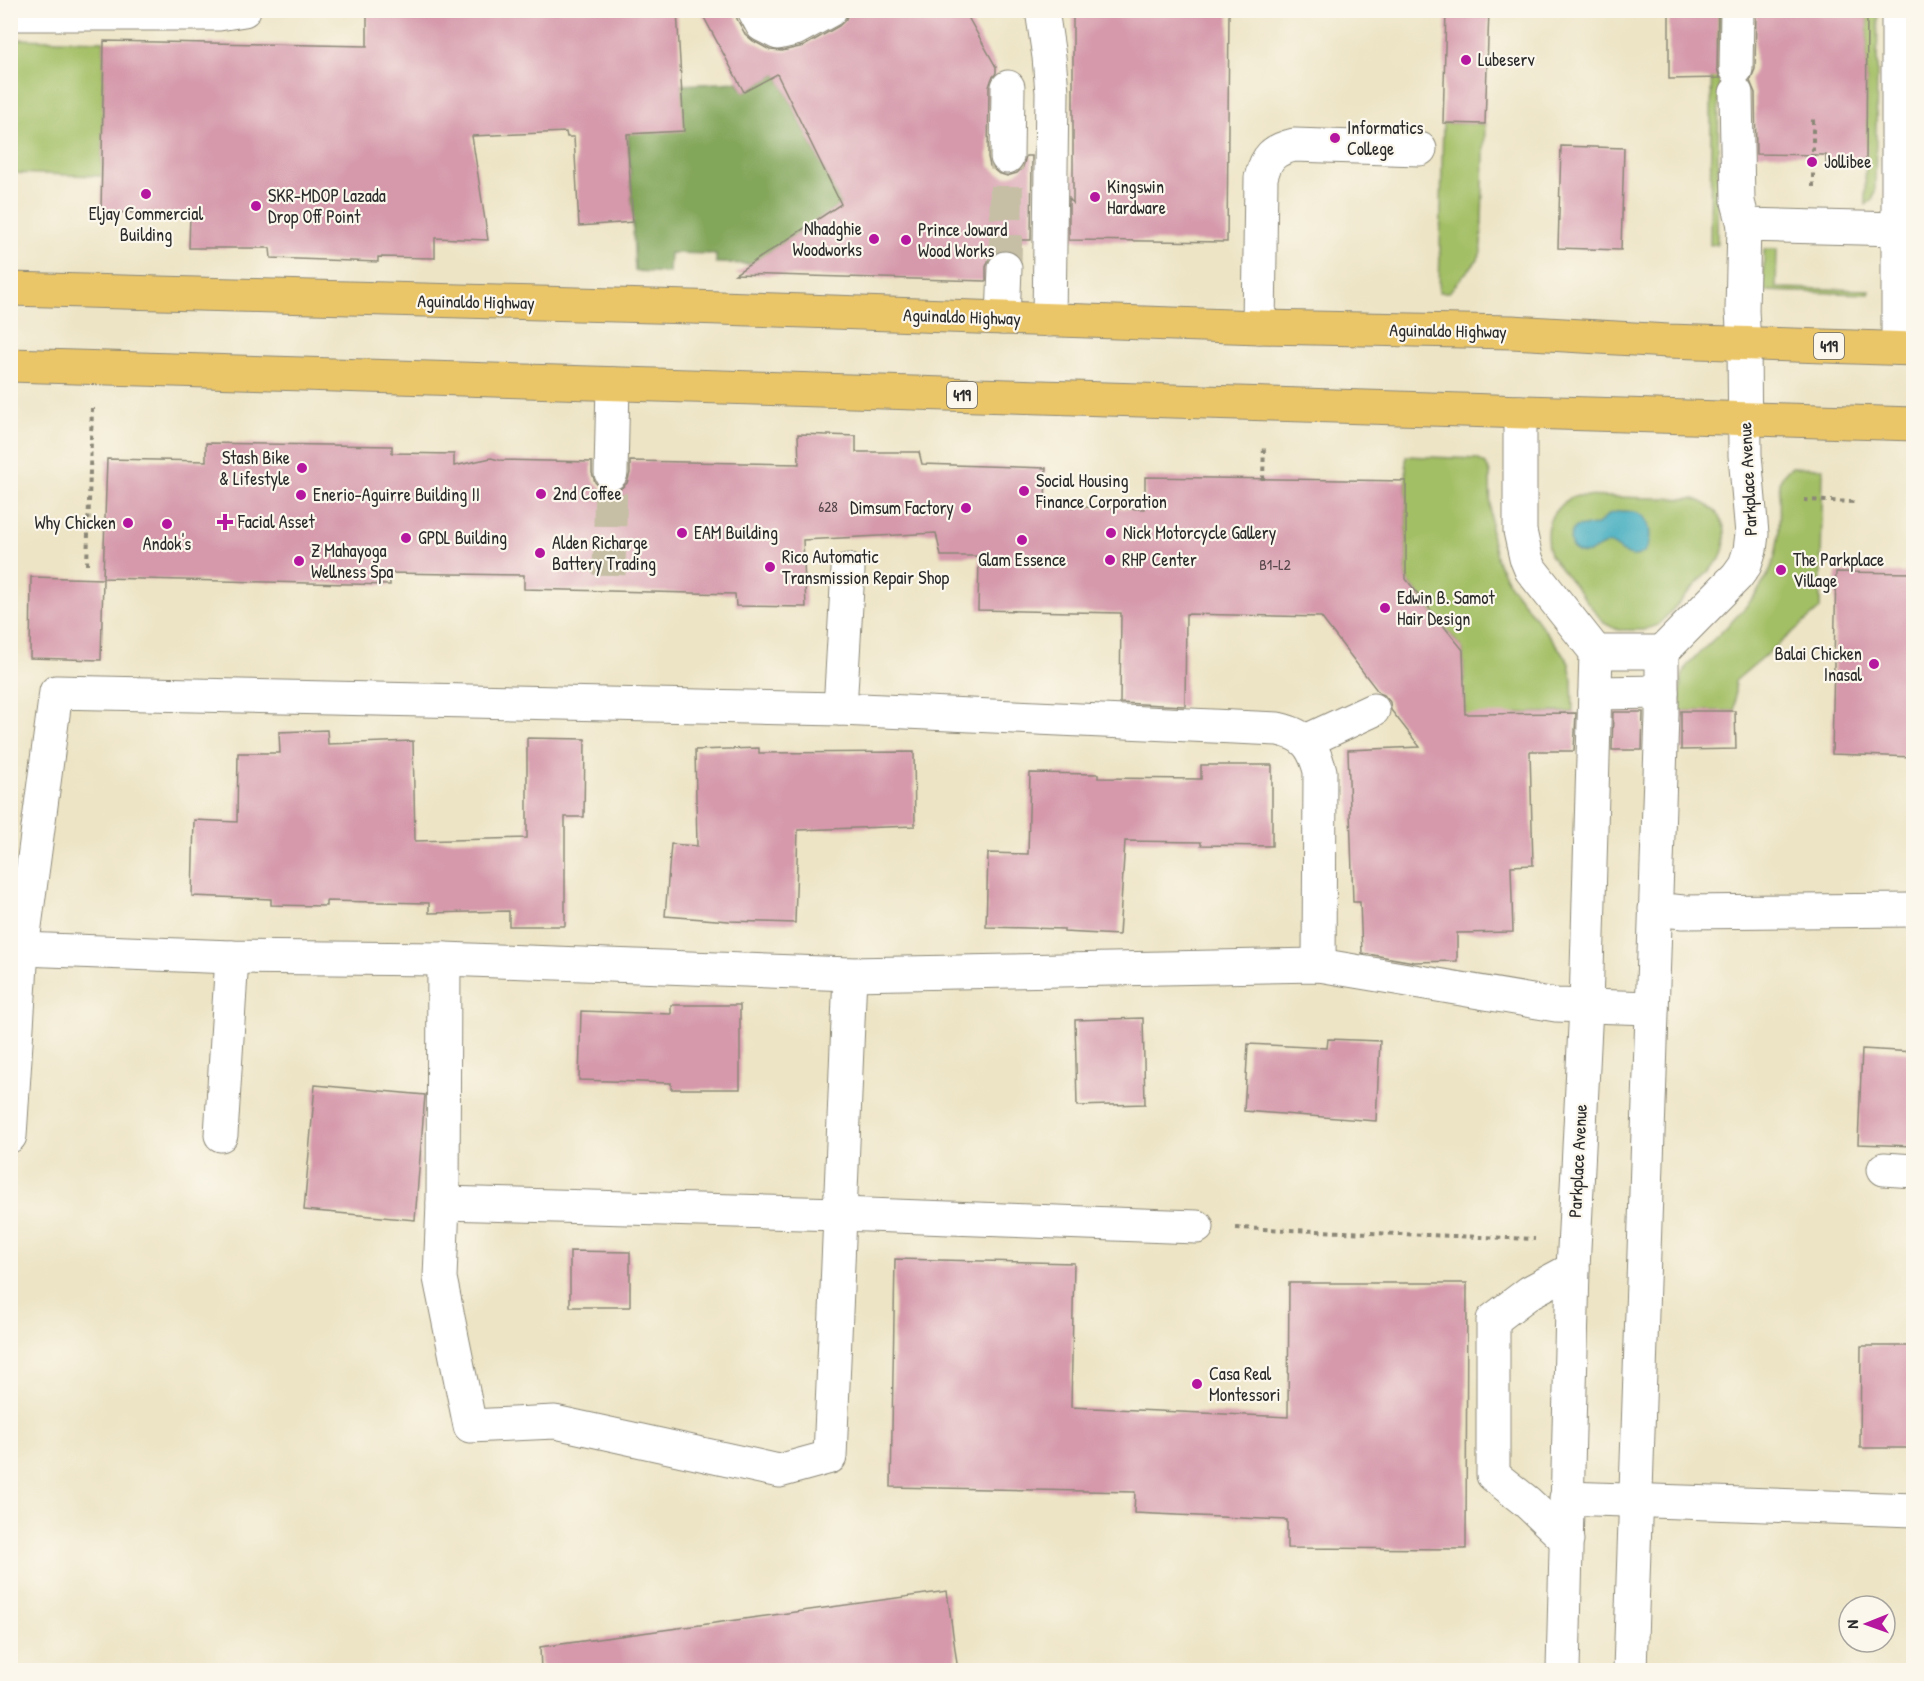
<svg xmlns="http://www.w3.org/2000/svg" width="1924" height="1681" font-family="'Patrick Hand',sans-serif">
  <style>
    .green { fill: #a3bf65; stroke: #677548; stroke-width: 1.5 }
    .forest { fill: #82a65a; stroke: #566842; stroke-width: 1.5 }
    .water { fill: #40acbf; stroke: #366c75; stroke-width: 1.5 }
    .building { fill: #d599ab }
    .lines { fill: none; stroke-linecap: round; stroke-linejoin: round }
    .minor-tunnel { stroke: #c6bfa6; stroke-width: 33; stroke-dasharray: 33 16; stroke-linecap: butt }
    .minor-casing { stroke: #8c8878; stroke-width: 35 }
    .highway-casing { stroke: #8c8878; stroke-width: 35 }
    .path { stroke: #8c8878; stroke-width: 4; stroke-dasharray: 4.5 4.5; stroke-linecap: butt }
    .minor { stroke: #fff; stroke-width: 33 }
    .highway { stroke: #ebc669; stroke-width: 33 }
    .poi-dot { fill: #b5179e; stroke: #fbf7ec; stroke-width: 2 }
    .labels { text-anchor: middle; stroke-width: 4.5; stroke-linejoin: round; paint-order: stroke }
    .number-label { font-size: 15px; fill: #56464b }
    .shield { fill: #fbf7ec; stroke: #696865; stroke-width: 1.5 }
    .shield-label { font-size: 16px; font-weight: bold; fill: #2b2b2b }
    .poi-label { font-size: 18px; fill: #2b2b2b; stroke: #fbf7ec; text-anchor: start }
    .street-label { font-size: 18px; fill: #2b2b2b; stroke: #fbf7ec }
  </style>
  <rect width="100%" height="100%" fill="#fbf7ec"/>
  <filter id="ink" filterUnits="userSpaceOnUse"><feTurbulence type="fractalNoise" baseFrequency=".0167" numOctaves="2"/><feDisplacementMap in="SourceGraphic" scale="12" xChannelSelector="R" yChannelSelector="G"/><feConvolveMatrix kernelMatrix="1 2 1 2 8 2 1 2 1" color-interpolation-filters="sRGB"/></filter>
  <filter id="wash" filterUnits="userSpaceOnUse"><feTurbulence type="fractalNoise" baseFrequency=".008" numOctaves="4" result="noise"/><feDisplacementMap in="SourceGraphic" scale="24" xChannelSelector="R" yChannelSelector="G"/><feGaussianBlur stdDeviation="1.35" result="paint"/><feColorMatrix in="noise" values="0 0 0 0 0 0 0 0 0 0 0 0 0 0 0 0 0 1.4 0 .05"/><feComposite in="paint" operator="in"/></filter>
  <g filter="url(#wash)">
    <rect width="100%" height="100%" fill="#ede4c5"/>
    <g class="green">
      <path d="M1720,10L1717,244L1710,245L1712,11Z"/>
      <path d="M1867,11H1878L1875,192L1872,200L1865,205Z"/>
      <path d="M11,39L104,41L102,176L11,173Z"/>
      <path d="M1443,123L1485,124L1481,252L1478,259L1449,292H1439Z"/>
      <path d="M1764,249H1777L1776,288L1870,290L1869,294L1763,291Z"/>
      <path d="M1406,456L1477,459L1486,464L1490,473L1491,534L1497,561L1510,585L1561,651L1569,663L1572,679L1573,712L1518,713V750L1466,746L1463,650L1406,579Z"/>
      <path d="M1792,467L1823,468L1820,609L1735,681V711H1681C1680,693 1678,678 1689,663C1720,632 1768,595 1776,551C1781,529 1779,505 1779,482L1784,473Z"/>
      <path d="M1574,496L1695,499C1723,510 1732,531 1720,559L1658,625L1643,630H1618L1604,623L1550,555C1542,528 1549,510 1574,496Z"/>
    </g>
    <path class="forest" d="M777,74L841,204L751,264L716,263V254L670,253L669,273L635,271L628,134L681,85L738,82L744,92Z"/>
    <path class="water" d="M1620,511C1627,511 1636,511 1642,515C1653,524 1653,550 1639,555C1626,560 1620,546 1610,544C1598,543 1592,557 1580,553C1567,549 1569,535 1575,527L1597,525L1609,514Z"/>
    <g id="blocks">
      <g class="building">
        <path d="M367,10H677L684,131L627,134L633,222L579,226L574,137H567L566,132L472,136L488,240L435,238V258L378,257V262L271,258L270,248H189L190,214L101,212L104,41L367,46Z"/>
        <path d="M700,10H735L737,19L745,34L753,41L770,50L782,51L804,46L839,26L846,19L849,10H964L996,67V73L992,78L989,87L988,157L990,166L998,173L1007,176L1017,173L1023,167L1026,156H1032L1031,240H1018V255L1014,252L1006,249L996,252L989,259L986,267V281L735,274L841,204L777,74L744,92Z"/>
        <path d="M1073,10H1229L1227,242L1069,240V198L1073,204Z"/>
        <path d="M1446,10H1489L1485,124L1443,123Z"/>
        <path d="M1669,10H1718L1717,69L1720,78L1669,79Z"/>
        <path d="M1756,10H1867L1866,165L1826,164V155L1756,154L1755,93L1750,81L1755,69Z"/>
        <path d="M1561,146L1624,148L1621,250L1558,248Z"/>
        <path d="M798,434L856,436V452H919L922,464L1046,468L1045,506L1145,509V477L1406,481V579L1463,650L1465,714L1576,713L1574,751H1530L1533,865L1511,866L1513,932L1457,933V961L1414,962L1362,953L1360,902H1353L1348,750L1420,747L1391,710L1390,702L1384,695L1379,693L1321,617L1186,614L1185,706L1120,703L1121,613L978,610L979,556H941L936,533L803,540L806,607L736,606L735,594L524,589V575L390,573V585L103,578L107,459L206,461V443L392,446V453L454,454V466L491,458L499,460L592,462V473L595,482L602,489L611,492L619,490L627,483L630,473V461L799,464Z"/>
        <path d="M1836,572L1914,573V757L1832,754Z"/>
        <path d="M31,577L103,579L101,660L30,658Z"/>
        <path d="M1681,711H1735L1736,749L1681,750Z"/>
        <path d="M1613,712H1643L1642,750H1612Z"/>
        <path d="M327,730L328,744L413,741L415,841L527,838V738L585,739L584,817H565V926H509V911L429,913V903L326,901V906L271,905V899L192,896L194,820L237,822L238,753H280L279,732Z"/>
        <path d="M759,748V753L914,752L915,826L798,830L795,923L729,921L665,916L671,844L697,846L695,750Z"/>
        <path d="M1201,765H1272V846L1201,845V842L1125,841L1119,935L1064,932V929L986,927L988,853L1028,854L1030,773L1098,774V778L1201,779Z"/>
        <path d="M671,1005H740V1089H671V1083L579,1080L581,1011L671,1014Z"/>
        <path d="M1143,1018L1145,1104L1077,1106L1075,1020Z"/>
        <path d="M1328,1039L1380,1041L1376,1121L1244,1111L1248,1044L1327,1048Z"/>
        <path d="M1862,1049L1914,1052V1146L1858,1144Z"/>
        <path d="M315,1085L425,1095L415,1220L304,1210Z"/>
        <path d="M570,1251L630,1252V1307H570Z"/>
        <path d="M895,1259L1074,1263L1071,1407L1288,1417L1289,1283H1467L1466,1549L1287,1548V1520L1134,1513L1135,1492L891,1487Z"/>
        <path d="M1861,1346H1914V1448H1860Z"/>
        <path d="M947,1591L958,1671H541L540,1647Z"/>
      </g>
    </g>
  </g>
  <g filter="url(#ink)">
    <use href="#blocks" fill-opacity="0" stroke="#8c8878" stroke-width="1.5"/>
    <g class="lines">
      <g class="minor-tunnel">
        <path d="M1005,268L1007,157"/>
        <path d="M609,575L611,473"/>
      </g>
      <g class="minor-casing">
        <g id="minor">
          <path d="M754,10L762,25L778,33L795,29L830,10"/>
          <path d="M1042,10L1049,57L1052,92L1049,320"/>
          <path d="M1898,10V348"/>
          <path d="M10,14H219L244,10"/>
          <path d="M1736,69L1737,10"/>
          <path d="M1736,93L1738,202L1744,225"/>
          <path d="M1007,157L1008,87"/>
          <path d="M1003,318L1005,268"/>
          <path d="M1259,327L1261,178C1266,157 1273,150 1294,145L1420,149"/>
          <path d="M1520,412V531L1526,558L1531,570L1596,652L1586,1006L1573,1269L1563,1670"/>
          <path d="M611,473L613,384"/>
          <path d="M1596,652H1662"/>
          <path d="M1595,693L1662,692"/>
          <path d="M840,709L848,570"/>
          <path d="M1306,741L1373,710"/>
          <path d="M1655,909L1683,912L1914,910"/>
          <path d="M22,949L232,957L444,959L850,974L1319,965L1556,1005L1652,1008"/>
          <path d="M444,959L443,1203L440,1278L470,1426L555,1422L779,1471L830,1457L850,974"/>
          <path d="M221,1135L232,957"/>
          <path d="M10,1136L22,949L56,692L840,709L1278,729C1305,735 1313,745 1320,771L1319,965"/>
          <path d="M1884,1169L1914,1171"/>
          <path d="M443,1203L840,1214L1197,1227"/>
          <path d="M1566,1498L1914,1510"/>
          <path d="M1567,1540L1527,1502L1493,1475V1320L1530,1292L1573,1269"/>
          <path d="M1630,1670L1662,715V652L1737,576L1745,565L1750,550L1752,534L1745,455L1744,343L1742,311L1744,225L1898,229"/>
        </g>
      </g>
      <g class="highway-casing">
        <g id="highway">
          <path d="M10,289L691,307L1259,327L1512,332L1668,341L1914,349"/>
          <path d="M10,365L1914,424"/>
        </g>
      </g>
      <g class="path">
        <path d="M1813,187V119"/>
        <path d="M1263,480L1264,444"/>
        <path d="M1804,500L1854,502"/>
        <path d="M87,565L92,408"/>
        <path d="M1236,1228L1535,1239"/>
      </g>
      <use href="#minor" class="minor"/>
      <use href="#highway" class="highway"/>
    </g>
  </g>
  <g class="poi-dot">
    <circle cx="1466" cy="60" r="6"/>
    <circle cx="1335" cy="138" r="6"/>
    <circle cx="1812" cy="162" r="6"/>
    <circle cx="146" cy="194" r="6"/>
    <circle cx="1095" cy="197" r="6"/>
    <circle cx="256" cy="206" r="6"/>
    <circle cx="874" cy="239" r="6"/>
    <circle cx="906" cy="240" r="6"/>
    <circle cx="302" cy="468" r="6"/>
    <circle cx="1024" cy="491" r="6"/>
    <circle cx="541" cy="494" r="6"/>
    <circle cx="301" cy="495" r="6"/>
    <circle cx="966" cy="508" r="6"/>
    <path d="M222 513h6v6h6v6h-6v6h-6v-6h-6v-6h6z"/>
    <circle cx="128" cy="523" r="6"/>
    <circle cx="167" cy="524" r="6"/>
    <circle cx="682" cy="533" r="6"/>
    <circle cx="1111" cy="533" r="6"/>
    <circle cx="406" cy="538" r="6"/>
    <circle cx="1022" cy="540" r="6"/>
    <circle cx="540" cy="553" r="6"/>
    <circle cx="1110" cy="560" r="6"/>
    <circle cx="299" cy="561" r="6"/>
    <circle cx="770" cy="567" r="6"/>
    <circle cx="1781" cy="570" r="6"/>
    <circle cx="1385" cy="608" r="6"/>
    <circle cx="1874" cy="664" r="6"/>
    <circle cx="1197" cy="1384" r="6"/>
  </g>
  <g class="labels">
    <g class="number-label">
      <text x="828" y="512">628</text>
      <text x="1275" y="570">B1-L2</text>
    </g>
    <g class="shield">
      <rect x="1814" y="333" width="30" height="26" rx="4.5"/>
      <rect x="947" y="382" width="30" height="26" rx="4.5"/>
    </g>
    <g class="shield-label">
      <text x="1829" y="352">419</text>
      <text x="962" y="401">419</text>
    </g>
    <g class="poi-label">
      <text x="1478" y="66">Lubeserv</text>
      <text x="1347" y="134">Informatics<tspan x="1347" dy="21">College</tspan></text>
      <text x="1824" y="168">Jollibee</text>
      <text x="1107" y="193">Kingswin<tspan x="1107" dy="21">Hardware</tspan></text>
      <text x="268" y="202">SKR-MDOP Lazada<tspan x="268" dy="21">Drop Off Point</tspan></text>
      <text x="146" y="220" text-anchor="middle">Eljay Commercial<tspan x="146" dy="21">Building</tspan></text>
      <text x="862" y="235" text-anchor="end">Nhadghie<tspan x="862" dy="21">Woodworks</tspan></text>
      <text x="918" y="236">Prince Joward<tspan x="918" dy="21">Wood Works</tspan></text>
      <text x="290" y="464" text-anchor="end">Stash Bike<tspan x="290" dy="21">&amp; Lifestyle</tspan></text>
      <text x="1036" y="487">Social Housing<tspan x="1036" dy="21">Finance Corporation</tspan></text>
      <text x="553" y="500">2nd Coffee</text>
      <text x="313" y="501">Enerio-Aguirre Building II</text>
      <text x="954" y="514" text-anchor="end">Dimsum Factory</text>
      <text x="238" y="528">Facial Asset</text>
      <text x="116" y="529" text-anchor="end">Why Chicken</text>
      <text x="694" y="539">EAM Building</text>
      <text x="1123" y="539">Nick Motorcycle Gallery</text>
      <text x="418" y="544">GPDL Building</text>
      <text x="552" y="549">Alden Richarge<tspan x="552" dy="21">Battery Trading</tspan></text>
      <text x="167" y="550" text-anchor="middle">Andok's</text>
      <text x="311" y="557">Z Mahayoga<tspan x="311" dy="21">Wellness Spa</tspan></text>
      <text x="782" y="563">Rico Automatic<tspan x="782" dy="21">Transmission Repair Shop</tspan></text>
      <text x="1022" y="566" text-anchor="middle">Glam Essence</text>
      <text x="1122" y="566">RHP Center</text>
      <text x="1793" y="566">The Parkplace<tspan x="1793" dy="21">Village</tspan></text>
      <text x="1397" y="604">Edwin B. Samot<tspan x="1397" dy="21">Hair Design</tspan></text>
      <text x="1862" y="660" text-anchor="end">Balai Chicken<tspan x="1862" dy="21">Inasal</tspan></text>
      <text x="1209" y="1380">Casa Real<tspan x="1209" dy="21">Montessori</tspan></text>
    </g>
    <g class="street-label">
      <text transform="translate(476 302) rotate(1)" y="6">Aguinaldo Highway</text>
      <text transform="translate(962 317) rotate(2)" y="6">Aguinaldo Highway</text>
      <text transform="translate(1448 331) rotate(1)" y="6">Aguinaldo Highway</text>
      <text transform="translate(1748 479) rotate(-93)" y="6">Parkplace Avenue</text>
      <text transform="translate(1578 1161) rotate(-87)" y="6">Parkplace Avenue</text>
    </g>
  </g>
  <rect width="1924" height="1681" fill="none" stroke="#fbf7ec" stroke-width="36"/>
  <g transform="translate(1867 1624) rotate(269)"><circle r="28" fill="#fbf7ec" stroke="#a8a59f" stroke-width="1.5"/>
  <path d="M0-4.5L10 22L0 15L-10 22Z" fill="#b5179e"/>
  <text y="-9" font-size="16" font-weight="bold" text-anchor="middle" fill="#2b2b2b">N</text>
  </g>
</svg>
